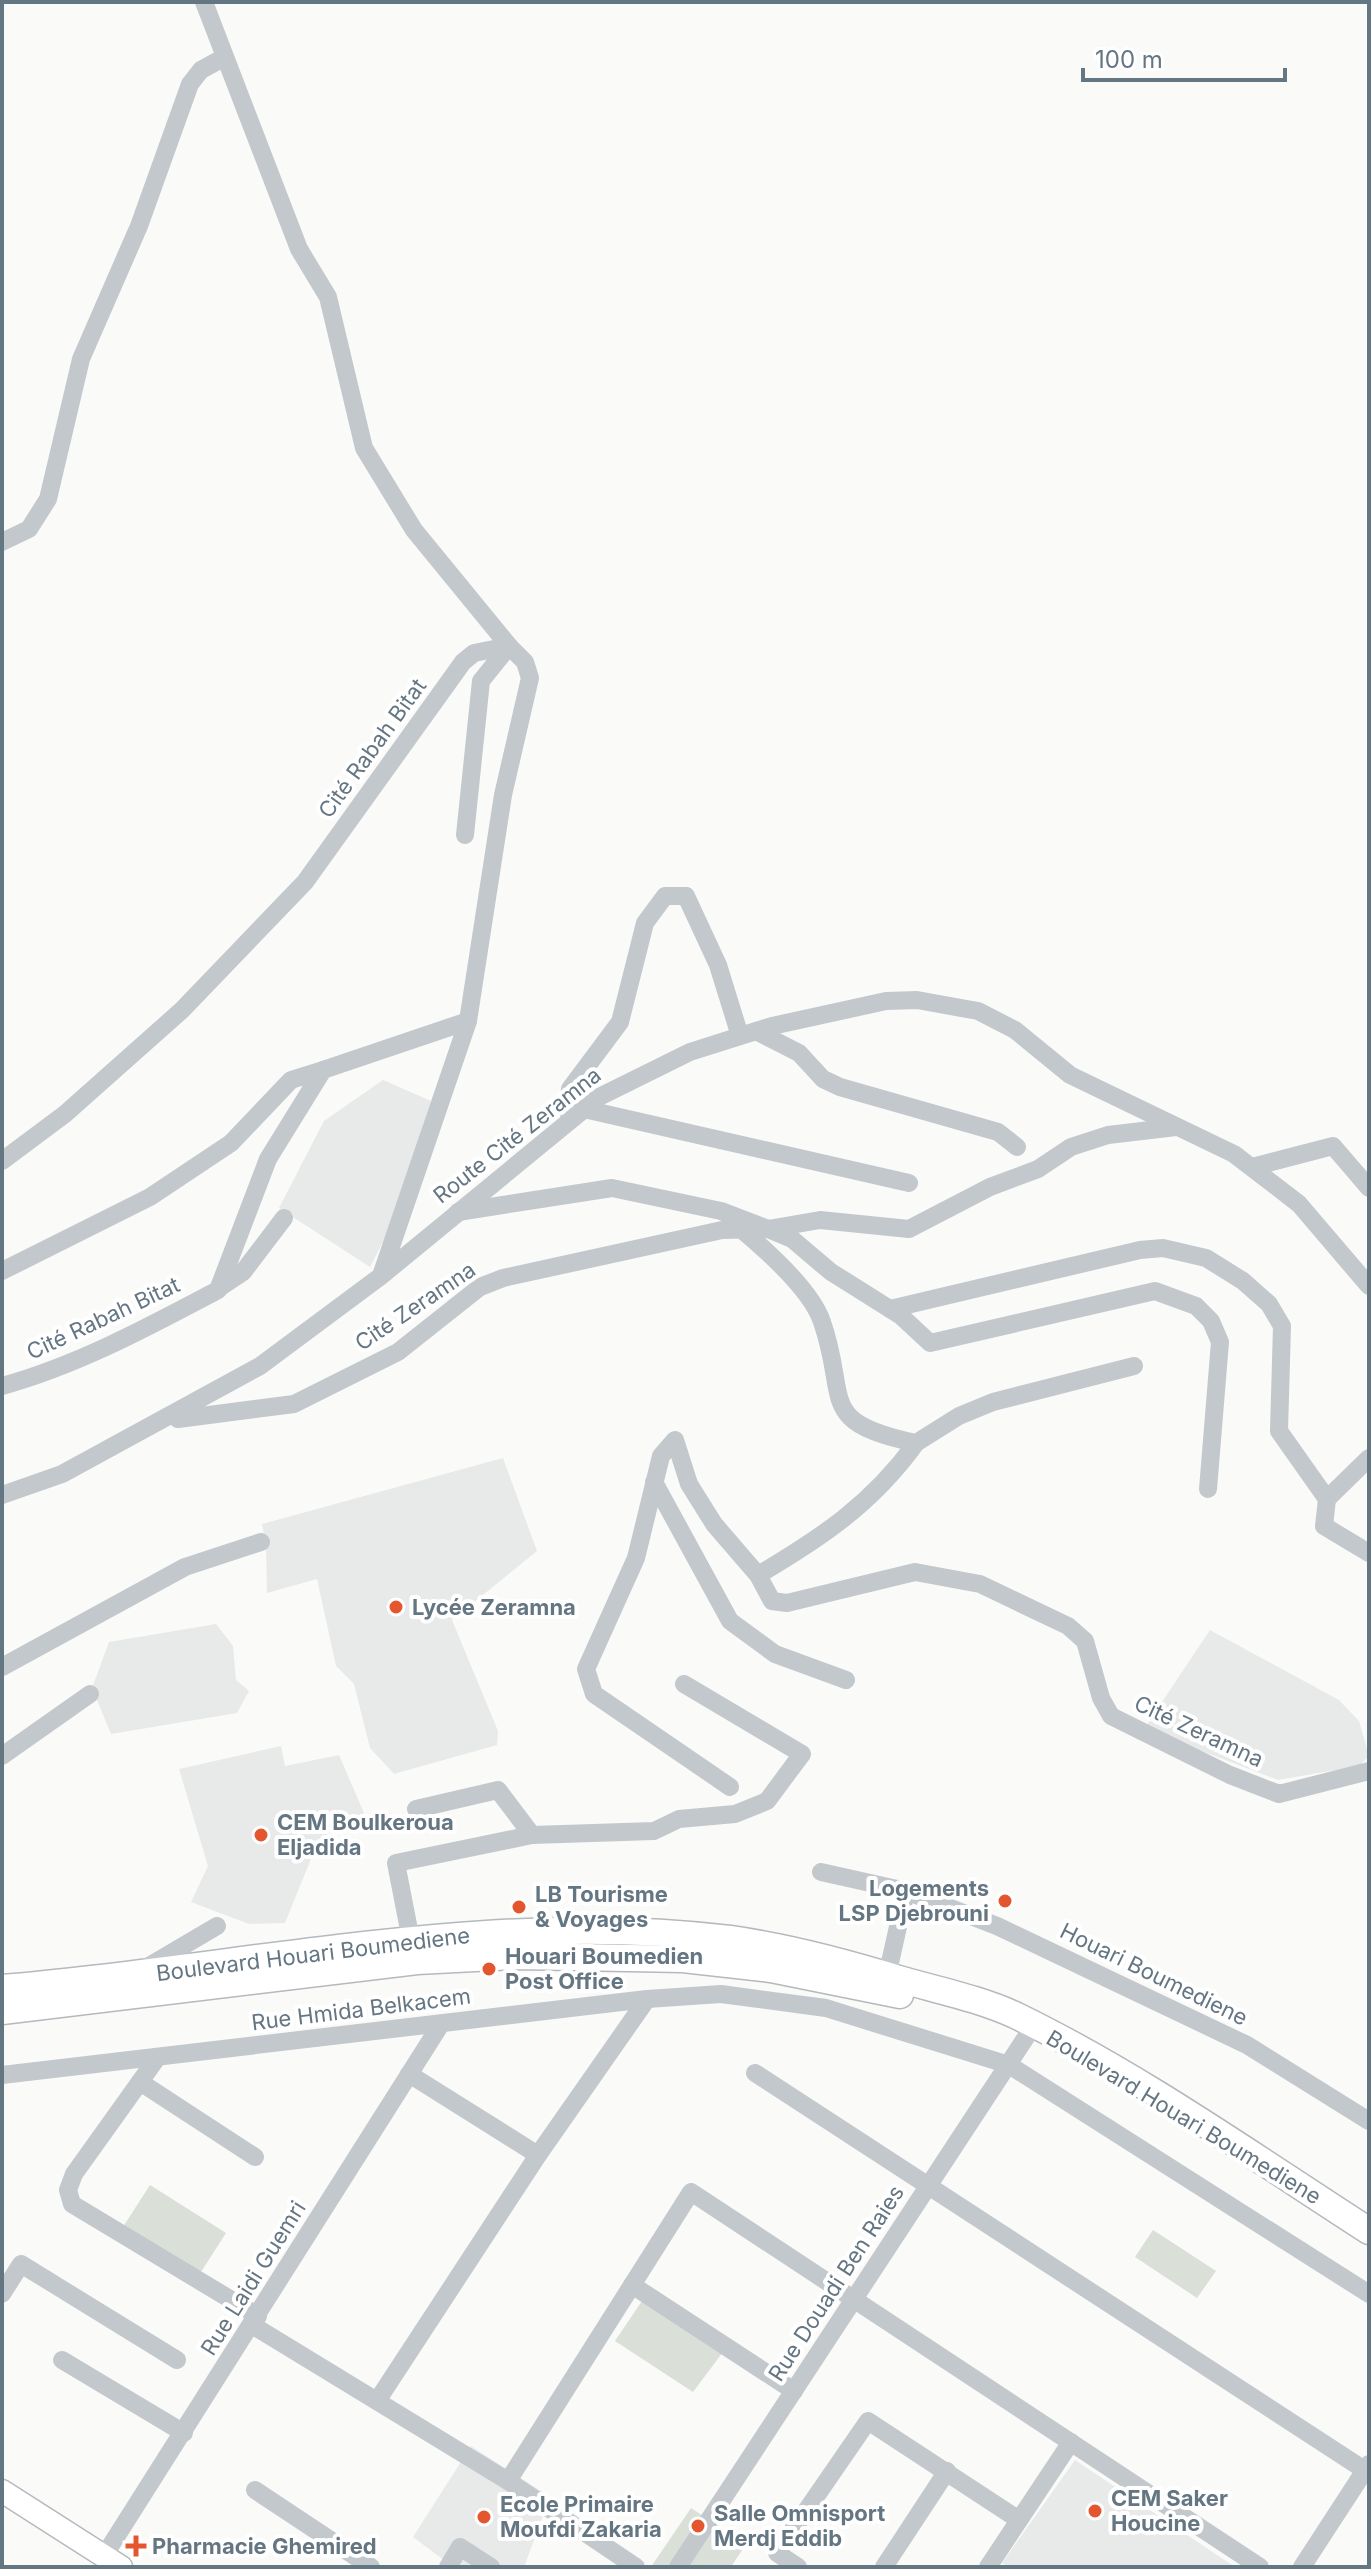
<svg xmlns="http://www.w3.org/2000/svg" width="1371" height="2569" font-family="Inter,sans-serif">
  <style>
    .built { fill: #e8e9e9 }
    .green { fill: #dadfd7 }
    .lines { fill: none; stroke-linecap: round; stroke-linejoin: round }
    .major-casing { stroke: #b5babe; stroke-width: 25 }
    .highway-casing { stroke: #b4b9bd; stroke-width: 29 }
    .minor { stroke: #c3c8cc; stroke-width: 18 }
    .major { stroke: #fff; stroke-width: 22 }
    .highway { stroke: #fff; stroke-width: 26 }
    .poi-dot { fill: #e4572e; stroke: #fff; stroke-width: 3 }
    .labels { text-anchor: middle; stroke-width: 8; stroke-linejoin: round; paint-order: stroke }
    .street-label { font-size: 22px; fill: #657683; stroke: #fff }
    .poi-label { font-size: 22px; font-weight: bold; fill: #657683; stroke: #fff; text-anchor: start }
  </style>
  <rect width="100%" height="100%" fill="#fafaf8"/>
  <g class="built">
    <path d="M383,1080L431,1101L391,1226L370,1267L279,1208L324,1121Z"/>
    <path d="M503,1458L537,1551L452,1620L498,1731L497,1745L394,1774L370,1748L354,1684L336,1666L317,1579L267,1593L266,1544L262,1524Z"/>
    <path d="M216,1624L233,1646L236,1680L249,1691L237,1713L111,1734L92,1688L109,1642Z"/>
    <path d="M1210,1630L1339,1700L1359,1721L1369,1756L1359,1766L1278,1780L1144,1729Z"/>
    <path d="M281,1746L285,1766L339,1755L364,1813L319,1839L285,1923L249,1924L191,1902L208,1866L179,1769Z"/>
    <path d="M471,2446L550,2497L524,2567H453L413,2537Z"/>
    <path d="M1075,2460L1235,2567H1009L1002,2563Z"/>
  </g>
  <g class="green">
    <path d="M150,2185L226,2233L199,2275L123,2227Z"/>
    <path d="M1153,2230L1216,2271L1197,2298L1135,2257Z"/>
    <path d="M644,2298L723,2352L693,2392L615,2341Z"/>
    <path d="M691,2508L746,2544L731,2567H651Z"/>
  </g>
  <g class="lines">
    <g class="major-casing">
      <path id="major" d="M2,2491L121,2567"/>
    </g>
    <g class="highway-casing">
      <g id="highway">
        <path d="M2,1988C244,1968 486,1909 730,1939C787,1947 844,1962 899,1979C937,1990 981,1999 1017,2016C1140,2076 1254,2157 1369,2231"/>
        <path d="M2,2011L417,1961L517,1956L683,1959L771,1969L900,1995"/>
      </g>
    </g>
    <g class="minor">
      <path d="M204,2L299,249L328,297L364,448L414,530L509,646L481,681L465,835"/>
      <path d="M2,542L29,529L48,499L81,359L139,226L190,84L201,70L223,58"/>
      <path d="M756,1031L799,1053L823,1079L840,1087L998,1132L1017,1147"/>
      <path d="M584,1109L909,1183"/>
      <path d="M571,1119L567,1109L570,1089L620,1022L645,923L665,896H686L718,965L740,1036"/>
      <path d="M2,1161L65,1114L182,1010L305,882L463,662L474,653L509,646L525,662L530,678L503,795L468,1021"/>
      <path d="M1252,1167L1333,1146L1369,1188"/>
      <path d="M458,1212L612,1188L721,1211L768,1229L820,1220L909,1229L990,1187L1038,1169L1071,1147L1108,1135L1176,1127"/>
      <path d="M741,1229C766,1250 812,1291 822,1322C849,1399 815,1422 916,1443L959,1416L993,1402L1134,1366"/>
      <path d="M2,1271L150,1197L231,1143L291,1080L323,1070"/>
      <path d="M219,1288L243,1272L284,1218"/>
      <path d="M890,1309L1140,1250L1163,1248L1206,1258L1243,1281L1269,1304L1282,1326L1279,1431L1327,1499L1369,1458"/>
      <path d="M2,1386C78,1365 148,1327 218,1290L268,1159L323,1070L468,1021L382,1273"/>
      <path d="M178,1419L294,1404L398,1352L480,1287L503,1278L722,1230L768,1229L792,1239L831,1272L901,1316L930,1343L1155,1291L1196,1306L1211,1321L1220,1342L1208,1489"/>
      <path d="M654,1482L730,1621L775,1654L846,1680"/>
      <path d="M2,1495L62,1474L260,1366L381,1276L599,1097L690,1052L772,1026L886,1001L917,1000L978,1011L1015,1030L1070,1075L1234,1154L1299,1204L1369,1286"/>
      <path d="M1327,1499L1324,1526L1369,1553"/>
      <path d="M758,1575L772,1601L787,1603L915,1572L980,1584L1068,1626L1085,1641L1101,1698L1111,1716L1230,1775L1279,1794L1369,1771"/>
      <path d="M2,1667L185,1567L261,1542"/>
      <path d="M2,1756L90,1694"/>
      <path d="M730,1787L594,1694L586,1669L636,1558L661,1456L675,1440L689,1484L714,1524L758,1575C821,1538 872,1504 916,1443"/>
      <path d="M416,1809L498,1790L532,1835"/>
      <path d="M821,1872L906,1891L997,1926L1247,2045L1369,2121"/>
      <path d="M411,1940L396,1863L532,1835L654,1831L679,1819L735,1814L767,1801L802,1754L684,1684"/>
      <path d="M144,1969L217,1926"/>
      <path d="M885,1985L906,1891"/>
      <path d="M157,2058L74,2174L68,2190L72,2204L258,2316"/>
      <path d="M755,2073L1369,2473"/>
      <path d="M409,2074L538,2155L647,1999"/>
      <path d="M2,2075L647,1999L721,1994L826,2008L1009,2065L1369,2294"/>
      <path d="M140,2082L255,2157"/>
      <path d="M632,2285L794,2391"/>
      <path d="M2,2294L21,2264L177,2360"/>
      <path d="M252,2325L508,2481L636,2567"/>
      <path d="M62,2360L184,2433"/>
      <path d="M377,2401L538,2155"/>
      <path d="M508,2481L691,2192L1260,2567"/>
      <path d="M255,2490L371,2567"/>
      <path d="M104,2556L441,2024"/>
      <path d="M448,2567L460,2547L491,2567"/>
      <path d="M678,2567L1034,2025"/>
      <path d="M798,2567L777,2553L868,2421L1019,2520"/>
      <path d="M884,2567L947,2471"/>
      <path d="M988,2567L1071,2442"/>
      <path d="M1302,2567L1369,2464"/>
    </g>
    <use href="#major" class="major"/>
    <use href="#highway" class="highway"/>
  </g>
  <g class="poi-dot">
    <circle cx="396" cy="1607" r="8"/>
    <circle cx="261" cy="1835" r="8"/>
    <circle cx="1005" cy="1901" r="8"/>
    <circle cx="519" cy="1907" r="8"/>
    <circle cx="489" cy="1969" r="8"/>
    <circle cx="1095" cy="2511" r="8"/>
    <circle cx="484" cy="2517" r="8"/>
    <circle cx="698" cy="2526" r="8"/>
    <path d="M132 2534h8v8h8v8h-8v8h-8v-8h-8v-8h8z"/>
  </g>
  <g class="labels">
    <g class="street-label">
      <text transform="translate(372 748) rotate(-54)" y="8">Cité Rabah Bitat</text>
      <text transform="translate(517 1135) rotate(-38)" y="8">Route Cité Zeramna</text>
      <text transform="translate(415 1306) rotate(-34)" y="8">Cité Zeramna</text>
      <text transform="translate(103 1318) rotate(-25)" y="8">Cité Rabah Bitat</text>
      <text transform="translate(1199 1731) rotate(25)" y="8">Cité Zeramna</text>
      <text transform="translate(313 1954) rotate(-7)" y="8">Boulevard Houari Boumediene</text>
      <text transform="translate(1154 1974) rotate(26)" y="8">Houari Boumediene</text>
      <text transform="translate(361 2009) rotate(-7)" y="8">Rue Hmida Belkacem</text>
      <text transform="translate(1184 2117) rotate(31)" y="8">Boulevard Houari Boumediene</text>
      <text transform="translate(253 2278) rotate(-58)" y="8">Rue Laidi Guemri</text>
      <text transform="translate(836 2283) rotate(-57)" y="8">Rue Douadi Ben Raies</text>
    </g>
    <g class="poi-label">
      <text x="412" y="1615">Lycée Zeramna</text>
      <text x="277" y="1830">CEM Boulkeroua<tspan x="277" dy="25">Eljadida</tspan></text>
      <text x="989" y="1896" text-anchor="end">Logements<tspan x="989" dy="25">LSP Djebrouni</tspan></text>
      <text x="535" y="1902">LB Tourisme<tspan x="535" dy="25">&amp; Voyages</tspan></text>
      <text x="505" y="1964">Houari Boumedien<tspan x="505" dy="25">Post Office</tspan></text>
      <text x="1111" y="2506">CEM Saker<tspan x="1111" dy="25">Houcine</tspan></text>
      <text x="500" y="2512">Ecole Primaire<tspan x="500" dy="25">Moufdi Zakaria</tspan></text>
      <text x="714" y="2521">Salle Omnisport<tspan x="714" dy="25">Merdj Eddib</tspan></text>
      <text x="152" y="2554">Pharmacie Ghemired</text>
    </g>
  </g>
  <rect width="1371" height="2569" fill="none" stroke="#657683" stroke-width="8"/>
  <path d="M1083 68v12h202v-12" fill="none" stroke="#657683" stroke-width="4"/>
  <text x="1095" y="68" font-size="24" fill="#657683" stroke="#ffffff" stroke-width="6" paint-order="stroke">100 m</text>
</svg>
